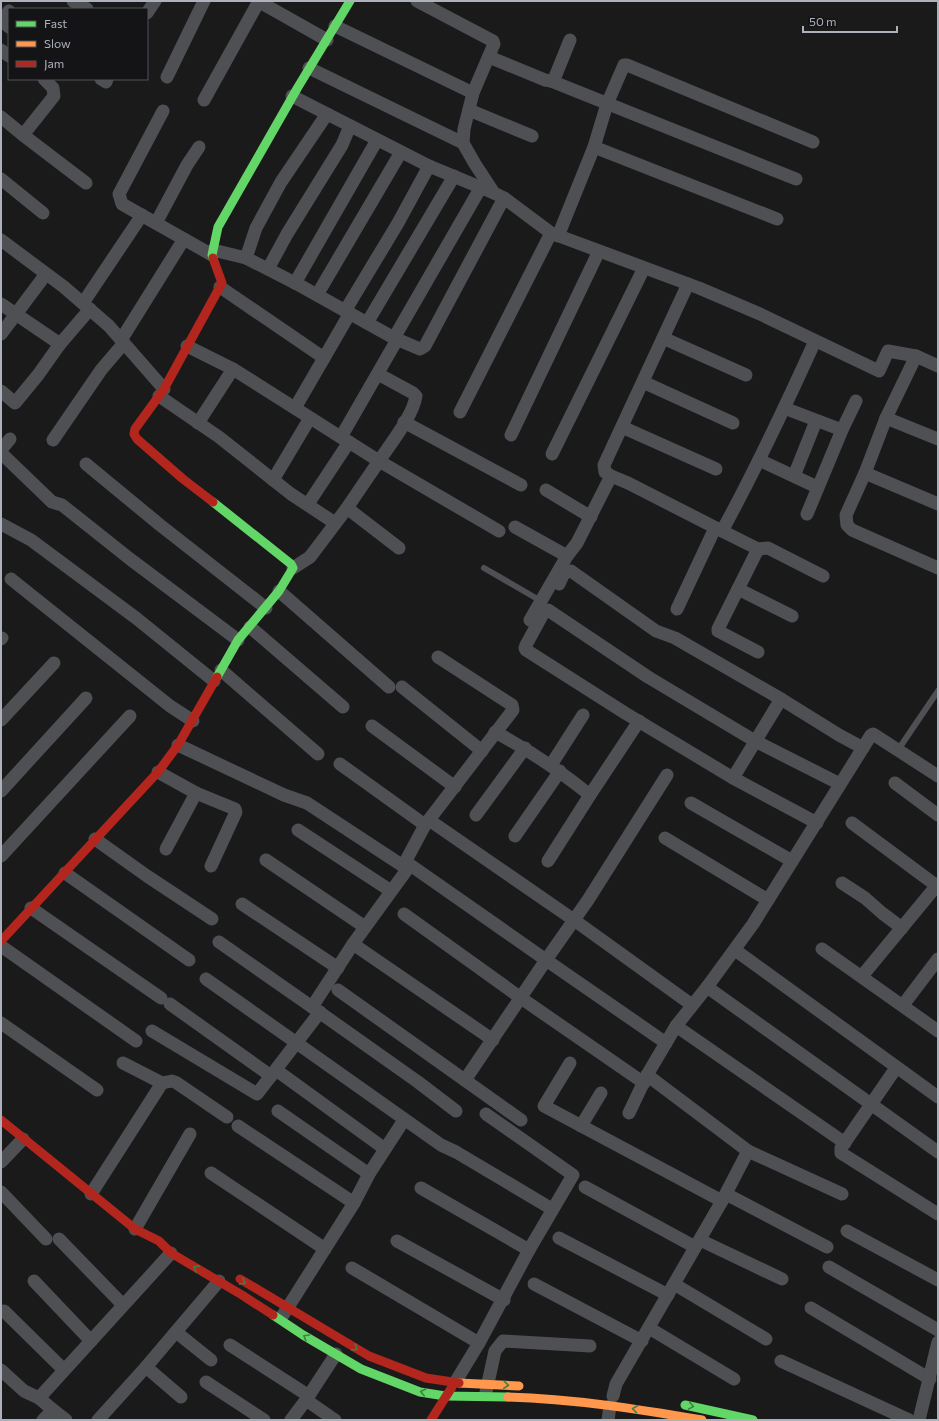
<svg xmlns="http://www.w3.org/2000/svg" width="939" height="1421" font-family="Commissioner,sans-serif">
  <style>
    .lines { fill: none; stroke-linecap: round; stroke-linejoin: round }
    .lane { stroke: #4e5054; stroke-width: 6 }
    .street { stroke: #4e5054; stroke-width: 13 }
    .fast { stroke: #63d668; stroke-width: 9 }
    .slow { stroke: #ff974d; stroke-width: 9 }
    .jam { stroke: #b3261e; stroke-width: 9 }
    .oneway { stroke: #3f7f44 }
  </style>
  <rect width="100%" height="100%" fill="#1a1a1b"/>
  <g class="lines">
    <g class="lane">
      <path d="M484,568L541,601"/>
      <path d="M898,750L938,691"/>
    </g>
    <g class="street">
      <path d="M73,1L87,9"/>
      <path d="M258,1L327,40"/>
      <path d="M417,1L493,41L494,44L473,93L464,129L463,143L475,164L494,193L504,198L551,233L699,288L760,314L879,371L888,351L916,356L938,366"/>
      <path d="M9,11L2,21L9,27"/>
      <path d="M147,13L155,1"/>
      <path d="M335,26L473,93"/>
      <path d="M1,50L9,56"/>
      <path d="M489,57L545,80L551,81L555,77L570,40"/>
      <path d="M309,68L463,143"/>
      <path d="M167,77L204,1"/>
      <path d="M101,79L106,82L107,79"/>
      <path d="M551,81L796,179"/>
      <path d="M292,96L429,166L494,193"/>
      <path d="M204,100L259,1"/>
      <path d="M469,110L532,136"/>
      <path d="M163,111L119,194L122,204L212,255"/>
      <path d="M1,117L23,135L54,96L53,88L44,79"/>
      <path d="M23,135L86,183"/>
      <path d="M594,147L777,219"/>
      <path d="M1,179L43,213"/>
      <path d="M156,223L187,165L199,147"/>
      <path d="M558,236L594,147L607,104L624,65H627L813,142"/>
      <path d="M1,240L64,287L109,326L164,389"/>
      <path d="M213,250L246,258L299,285L394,338L420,349L425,346L504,198"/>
      <path d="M246,258L256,228L281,182L327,114"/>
      <path d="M268,269L287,234L342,145L350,126"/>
      <path d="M295,283L377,140"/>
      <path d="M220,287L324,358L350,313"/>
      <path d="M317,295L401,152"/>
      <path d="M83,303L142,215"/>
      <path d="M1,304L60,344L90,309"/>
      <path d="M345,311L398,223L429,166"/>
      <path d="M367,323L454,176"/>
      <path d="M1,334L46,274"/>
      <path d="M394,338L481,187"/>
      <path d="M663,338L746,375"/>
      <path d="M121,340L184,239"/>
      <path d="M187,346L233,369L342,438"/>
      <path d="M916,356L886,418L865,473L846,515L847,525L852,530L938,568"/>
      <path d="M378,374L413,393L416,396C413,416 391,443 379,461L499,531"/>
      <path d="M643,382L733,423"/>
      <path d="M1,391L15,403L38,375L60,344"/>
      <path d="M159,396L219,437L291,494L335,523"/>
      <path d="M295,408L324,358"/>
      <path d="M784,408L842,430"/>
      <path d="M460,412L551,233"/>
      <path d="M886,418L938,439"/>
      <path d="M404,422L521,485"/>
      <path d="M198,423L233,369"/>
      <path d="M622,427L716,469"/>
      <path d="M511,435L599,251"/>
      <path d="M53,440L101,370L124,343"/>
      <path d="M1,450L10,439"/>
      <path d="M1,453L52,502L62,505L130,559L238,640"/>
      <path d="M552,454L644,268"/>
      <path d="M759,460L817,487"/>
      <path d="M86,464L160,525L266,608"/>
      <path d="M865,473L938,504"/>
      <path d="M611,476L628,483L722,531C756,469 786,405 815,341"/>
      <path d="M794,476L816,421"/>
      <path d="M273,480L310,418"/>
      <path d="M546,490L591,517"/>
      <path d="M308,504L349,442"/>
      <path d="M347,508L399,548"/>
      <path d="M807,514L842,430L856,401"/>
      <path d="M1,524L31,540L136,618L214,681"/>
      <path d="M515,527L567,556"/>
      <path d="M722,531L758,549L718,629V631L758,652"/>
      <path d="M758,549L768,548L823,576"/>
      <path d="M293,568L310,557L347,508L379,461L341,437L394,345"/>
      <path d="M11,579L170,706L193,721"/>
      <path d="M559,584C562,578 563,571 571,571L656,631L675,638L781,699"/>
      <path d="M738,589L792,616"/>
      <path d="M279,591L389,687"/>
      <path d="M677,609L715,528"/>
      <path d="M530,620L567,556L577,543L611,476L605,472L604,465L688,284"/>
      <path d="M250,627L343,707"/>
      <path d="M1,639L2,638"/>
      <path d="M221,670L318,754"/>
      <path d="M402,687L482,751"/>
      <path d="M1,720L54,663"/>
      <path d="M372,726L455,787"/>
      <path d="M495,732C529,750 560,771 590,795L548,861"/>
      <path d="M178,745L284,795L307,803L403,866L425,825L513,710L512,705L438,657"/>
      <path d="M340,764L425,825"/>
      <path d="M551,765L583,715"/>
      <path d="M158,772L196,793L166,849"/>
      <path d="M733,778L781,699L839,735L863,748"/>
      <path d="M895,783L938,815"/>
      <path d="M1,791L86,698"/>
      <path d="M196,793L235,809L236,812L211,866"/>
      <path d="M590,795L639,721"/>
      <path d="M691,803L792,861"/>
      <path d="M476,815L525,748"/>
      <path d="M429,820L574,920L692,1005"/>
      <path d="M817,823L733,778L625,713L526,650L525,648L526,645L544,612L548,610L648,677L755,741L840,784"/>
      <path d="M852,823L937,886"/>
      <path d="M298,830L391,891"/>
      <path d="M515,836L560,771"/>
      <path d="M665,838L768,900"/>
      <path d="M95,839L147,876L212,919"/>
      <path d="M1,856L130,716"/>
      <path d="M266,860L365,927"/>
      <path d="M406,862L546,960L588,900L667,775"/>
      <path d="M403,866L406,871L353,944L493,1040"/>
      <path d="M65,873L189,960"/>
      <path d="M842,883L865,898L882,913L902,928"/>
      <path d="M242,904L338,968"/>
      <path d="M31,908L161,998"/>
      <path d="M404,914L521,998L644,1083"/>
      <path d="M219,942L312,1007"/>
      <path d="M353,944L312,1007L418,1082L456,1111"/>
      <path d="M1,946L136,1041"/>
      <path d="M822,949L938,1031"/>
      <path d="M735,950L938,1097"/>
      <path d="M862,976L938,884"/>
      <path d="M206,979L441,1145L456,1152L552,1209"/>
      <path d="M707,987L938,1152"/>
      <path d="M338,990L521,1120"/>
      <path d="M170,1004L271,1076"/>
      <path d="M903,1005L938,959"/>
      <path d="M1,1023L97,1090"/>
      <path d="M676,1026L845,1143"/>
      <path d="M152,1031L257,1094L320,1012"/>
      <path d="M570,1063L544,1106L722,1201"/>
      <path d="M896,1068L841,1148V1153L938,1214"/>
      <path d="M276,1070L385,1149"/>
      <path d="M647,1075L676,1026L707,987L753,924L871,735L873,734L938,776"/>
      <path d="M465,1080L546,960L666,1043"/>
      <path d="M162,1083L172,1081L177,1083L227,1117"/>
      <path d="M278,1111L369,1174"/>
      <path d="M238,1126L354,1203"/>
      <path d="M581,1126L601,1093"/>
      <path d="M748,1151L842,1194"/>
      <path d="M1,1162L23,1139"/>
      <path d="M211,1173L325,1249"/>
      <path d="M585,1187L695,1247"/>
      <path d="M421,1188L529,1250"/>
      <path d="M1,1192L46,1239"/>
      <path d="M91,1194L162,1083L123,1063"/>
      <path d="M726,1194L827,1247"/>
      <path d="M135,1229L190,1134"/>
      <path d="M847,1231L938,1280"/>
      <path d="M559,1238L668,1295"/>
      <path d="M59,1239L123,1305"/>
      <path d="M700,1240L782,1279"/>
      <path d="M397,1241L504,1300"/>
      <path d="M829,1267L938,1330"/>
      <path d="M352,1268L479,1343"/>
      <path d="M34,1281L91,1341"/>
      <path d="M534,1284L642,1341"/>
      <path d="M674,1284L766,1339"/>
      <path d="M811,1308L930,1379"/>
      <path d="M4,1311L64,1370"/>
      <path d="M283,1315L354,1203L369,1174L404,1120"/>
      <path d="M649,1328L734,1379"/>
      <path d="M176,1332L211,1360"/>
      <path d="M230,1345L309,1396"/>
      <path d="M781,1361L909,1420"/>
      <path d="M146,1367L181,1397"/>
      <path d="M1,1370L24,1391L39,1398"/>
      <path d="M456,1381L479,1343L529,1250L573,1175L486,1114"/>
      <path d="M206,1382L264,1420"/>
      <path d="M486,1392L495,1351L503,1341L590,1346"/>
      <path d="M613,1396L616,1384L722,1201L748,1151L647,1075L629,1113"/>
      <path d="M306,1400L335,1420"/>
      <path d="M53,1410L66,1420"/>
      <path d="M43,1420L53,1410L39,1398L171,1253"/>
      <path d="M98,1420L146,1367L219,1281"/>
      <path d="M291,1420L306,1400L336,1354"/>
      <path d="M608,1420L610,1406"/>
      <path d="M919,1420L938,1342"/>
    </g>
    <g class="fast">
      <path d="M213,258L212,255L218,227L298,87L350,1"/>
      <path d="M213,502L291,564L293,568L279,591L238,640L217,677"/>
      <path d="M273,1315L303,1335L361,1369L420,1392L445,1396L508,1397"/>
      <path d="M685,1405L753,1420"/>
    </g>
    <g class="slow">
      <path d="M459,1383L519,1386"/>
      <path d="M508,1397C574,1399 638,1409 702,1420"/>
    </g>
    <g class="jam">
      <path d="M213,502L183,479L137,439L134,434L135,429L164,389L222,283L213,258"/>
      <path d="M1,941L158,772L178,745L217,677"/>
      <path d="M1,1120L135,1229L159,1241L171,1253L242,1295L273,1315"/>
      <path d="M240,1279L369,1356L426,1378L459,1383"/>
      <path d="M431,1420L452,1387"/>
    </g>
  </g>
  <defs><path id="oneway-chevron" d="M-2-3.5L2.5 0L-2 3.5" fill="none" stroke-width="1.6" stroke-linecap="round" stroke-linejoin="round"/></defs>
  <g class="oneway">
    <use href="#oneway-chevron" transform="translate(196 1268) rotate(-150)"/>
    <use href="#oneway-chevron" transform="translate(243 1282) rotate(30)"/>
    <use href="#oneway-chevron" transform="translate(306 1337) rotate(-149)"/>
    <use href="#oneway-chevron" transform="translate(355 1348) rotate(31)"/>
    <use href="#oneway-chevron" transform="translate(506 1385) rotate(5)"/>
    <use href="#oneway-chevron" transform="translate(423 1392) rotate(-167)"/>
    <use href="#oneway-chevron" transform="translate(691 1406) rotate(10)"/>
    <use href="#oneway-chevron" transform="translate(635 1409) rotate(-172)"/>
  </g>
  <rect width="939" height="1421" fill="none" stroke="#acb1bc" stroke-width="4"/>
  <rect x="8" y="8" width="140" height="72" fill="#141417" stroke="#515359"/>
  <rect x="16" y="21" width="20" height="6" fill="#63d668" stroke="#515359"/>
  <text x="44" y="28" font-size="12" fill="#acb1bc">Fast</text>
  <rect x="16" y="41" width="20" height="6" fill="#ff974d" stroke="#515359"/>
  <text x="44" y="48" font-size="12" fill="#acb1bc">Slow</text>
  <rect x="16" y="61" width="20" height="6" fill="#b3261e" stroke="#515359"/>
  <text x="44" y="68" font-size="12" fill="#acb1bc">Jam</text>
  <path d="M803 26v6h94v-6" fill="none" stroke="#acb1bc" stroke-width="2"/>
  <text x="809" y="26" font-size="12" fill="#acb1bc" stroke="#141417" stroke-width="3" paint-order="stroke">50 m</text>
</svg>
